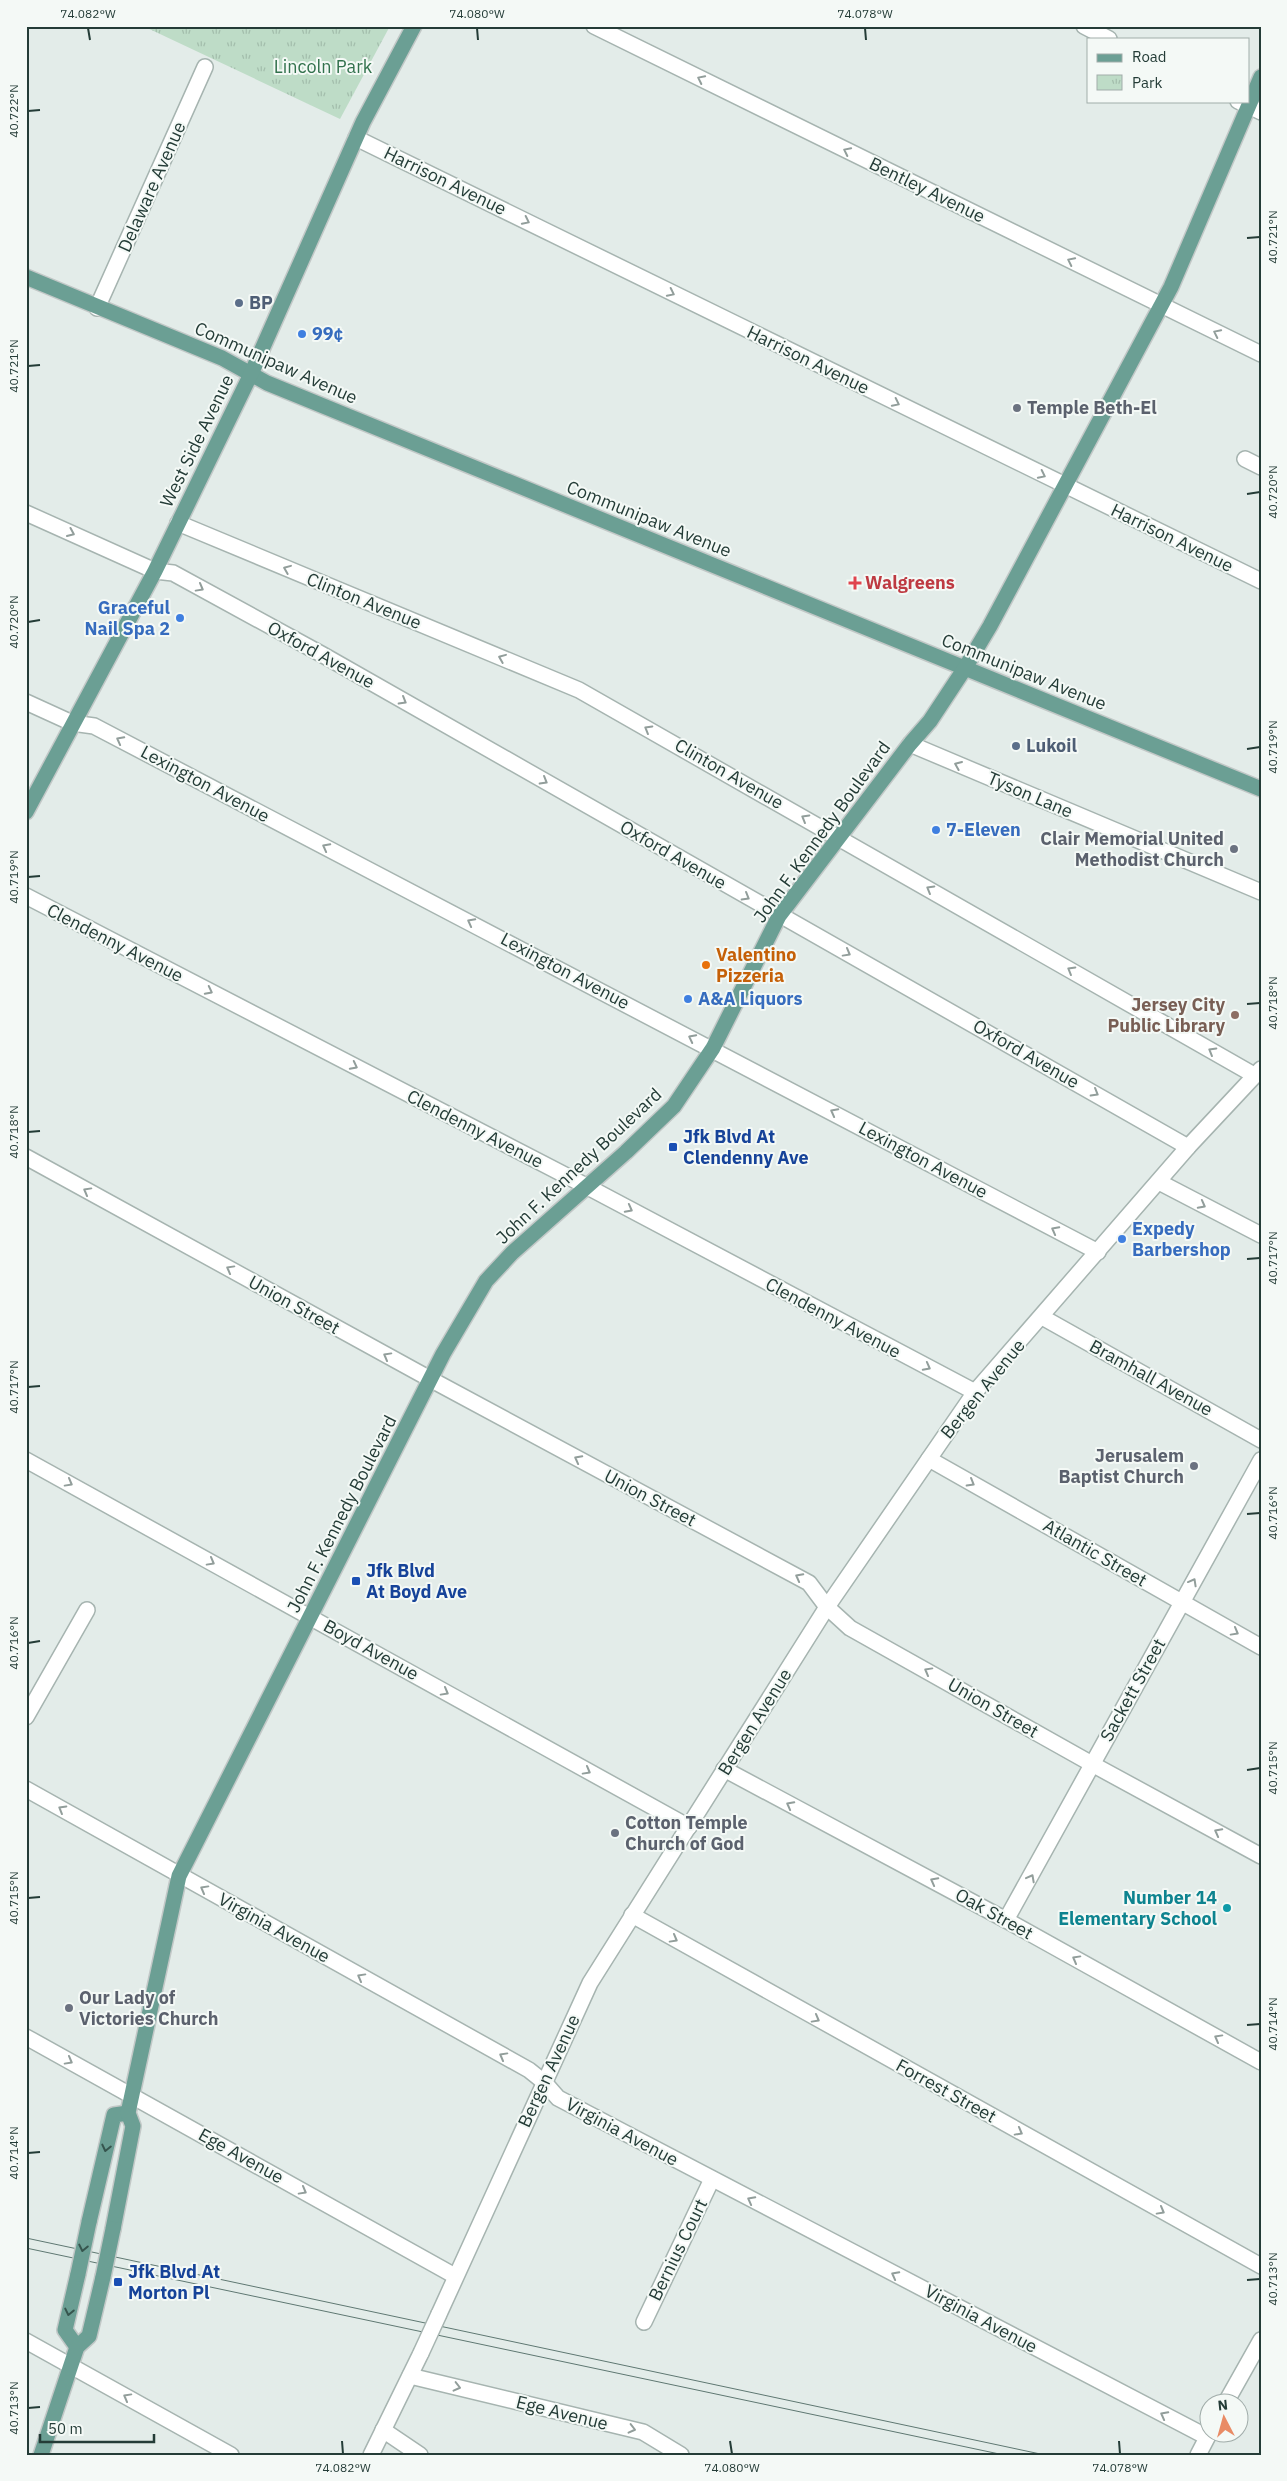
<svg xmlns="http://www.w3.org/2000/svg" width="1287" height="2481" font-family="'IBM Plex Sans',sans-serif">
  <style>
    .park { fill: url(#park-tufts) }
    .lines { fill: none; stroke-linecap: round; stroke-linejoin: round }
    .minor-casing { stroke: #a6b4b0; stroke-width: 18 }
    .major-casing { stroke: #c2c8c7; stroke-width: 18 }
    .minor { stroke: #fff; stroke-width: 15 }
    .major { stroke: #6b9f94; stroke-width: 15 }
    .tram { stroke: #5f7872; stroke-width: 1 }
    .minor-bridge-casing { stroke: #a6b4b0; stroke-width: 18; stroke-linecap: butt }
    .major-bridge-casing { stroke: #c2c8c7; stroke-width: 18; stroke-linecap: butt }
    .minor-bridge { stroke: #fff; stroke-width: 15 }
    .major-bridge { stroke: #6b9f94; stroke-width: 15 }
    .oneway { stroke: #929e9b }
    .oneway2 { stroke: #36554e }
    .ticks { fill: none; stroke: #243c37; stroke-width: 2 }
    .service-dot { fill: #5c6f8a; stroke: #f4f9f6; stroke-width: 2 }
    .shop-dot { fill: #3f7fe0; stroke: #f4f9f6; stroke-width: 2 }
    .worship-dot { fill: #6b7280; stroke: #f4f9f6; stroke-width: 2 }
    .health-dot { fill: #e0444e; stroke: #f4f9f6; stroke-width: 2 }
    .food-dot { fill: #e8710a; stroke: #f4f9f6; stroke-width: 2 }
    .education-dot { fill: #8d6e63; stroke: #f4f9f6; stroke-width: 2 }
    .transit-dot { fill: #1a4fb4; stroke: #f4f9f6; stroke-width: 2 }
    .culture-dot { fill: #0f9aa8; stroke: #f4f9f6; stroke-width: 2 }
    .labels { text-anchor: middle; stroke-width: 4; stroke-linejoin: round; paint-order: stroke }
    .park-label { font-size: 18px; fill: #31714c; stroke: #f4f9f6 }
    .street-label { font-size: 18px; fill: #243c37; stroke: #f4f9f6 }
    .service-label { font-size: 18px; font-weight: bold; fill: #4e5e75; stroke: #f4f9f6; text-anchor: start }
    .shop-label { font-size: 18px; font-weight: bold; fill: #366cbe; stroke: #f4f9f6; text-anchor: start }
    .worship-label { font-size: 18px; font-weight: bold; fill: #5b616d; stroke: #f4f9f6; text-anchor: start }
    .health-label { font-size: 18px; font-weight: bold; fill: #be3a42; stroke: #f4f9f6; text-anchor: start }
    .food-label { font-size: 18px; font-weight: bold; fill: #c56008; stroke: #f4f9f6; text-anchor: start }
    .education-label { font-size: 18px; font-weight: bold; fill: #785e54; stroke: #f4f9f6; text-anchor: end }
    .transit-label { font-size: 18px; font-weight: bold; fill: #164399; stroke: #f4f9f6; text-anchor: start }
    .culture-label { font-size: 18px; font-weight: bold; fill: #0d838f; stroke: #f4f9f6; text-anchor: end }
    .neatline { fill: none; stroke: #243c37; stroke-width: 2 }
    .ticks-label { font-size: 12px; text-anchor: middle; fill: #243c37 }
  </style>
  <defs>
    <pattern id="park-tufts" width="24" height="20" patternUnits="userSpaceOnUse" patternTransform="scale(1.25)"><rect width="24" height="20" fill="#bedcc7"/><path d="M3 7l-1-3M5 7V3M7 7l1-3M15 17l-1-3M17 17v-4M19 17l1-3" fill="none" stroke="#a3beac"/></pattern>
  </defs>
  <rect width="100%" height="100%" fill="#e3ece9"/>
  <path class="park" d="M143,26H390L340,119Z"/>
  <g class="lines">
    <g class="minor-casing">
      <g id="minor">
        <path d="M594,26L1261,354"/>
        <path d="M1084,26L1109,39"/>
        <path d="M1238,101L1261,112"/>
        <path d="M356,138L1261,581"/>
        <path d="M97,308L205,67"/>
        <path d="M1245,459L1261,467"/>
        <path d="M26,513L155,571L173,573L323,655L1188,1147"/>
        <path d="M178,523L579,690L1254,1075"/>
        <path d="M26,702L72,723L94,726L1098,1252"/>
        <path d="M910,744L1261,892"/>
        <path d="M26,896L586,1186L975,1392"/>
        <path d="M26,1157L430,1379L809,1583L827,1607L850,1628L1092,1764L1261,1856"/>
        <path d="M1159,1182L1261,1235"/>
        <path d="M1042,1317L1261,1440"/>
        <path d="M929,1459L1261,1647"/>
        <path d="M26,1460L689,1827"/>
        <path d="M26,1717L87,1610"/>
        <path d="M724,1769L1006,1920L1261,2062"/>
        <path d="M26,1789L529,2070L544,2082L558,2098L1207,2437"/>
        <path d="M632,1915L1261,2266"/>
        <path d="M1006,1920L1261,1460"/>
        <path d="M26,2037L455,2276"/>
        <path d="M439,2314L590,1983L827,1607L975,1392L1188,1147L1261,1069"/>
        <path d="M644,2322L712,2179"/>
        <path d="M26,2341L231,2455"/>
        <path d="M410,2376L643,2432L681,2455"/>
        <path d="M1225,2404L1261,2340"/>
        <path d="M383,2430L420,2455"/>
        <path d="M371,2455L421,2353"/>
        <path d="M1198,2455L1210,2432"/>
      </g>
    </g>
    <g class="major-casing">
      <g id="major">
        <path d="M26,277L222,358L267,383L1261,789"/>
        <path d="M26,812L155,571L251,374L363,122L414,26"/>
        <path d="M89,2222L114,2115L128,2113"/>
        <path d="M113,2229L133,2126L128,2113L179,1876L443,1354L486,1281L512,1253L626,1152L674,1106L713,1048L779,916L910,744L930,721L965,668L990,626L1171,287L1261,77"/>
        <path d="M77,2347L65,2330L78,2274"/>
        <path d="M41,2455L77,2347L89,2336L103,2277"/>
      </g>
    </g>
    <use href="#minor" class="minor"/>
    <use href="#major" class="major"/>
    <g class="tram">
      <path d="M26,2238L1045,2455"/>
      <path d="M26,2248L1004,2455"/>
    </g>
    <g class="minor-bridge-casing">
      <path id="minor-bridge" d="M421,2353L439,2314"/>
    </g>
    <g class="major-bridge-casing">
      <g id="major-bridge">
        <path d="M78,2274L89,2222"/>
        <path d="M103,2277L113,2229"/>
      </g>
    </g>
    <use href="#minor-bridge" class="minor-bridge"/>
    <use href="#major-bridge" class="major-bridge"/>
  </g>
  <defs><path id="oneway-chevron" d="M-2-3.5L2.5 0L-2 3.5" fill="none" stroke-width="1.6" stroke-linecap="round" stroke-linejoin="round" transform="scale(1.25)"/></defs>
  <g class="oneway">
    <use href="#oneway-chevron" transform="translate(701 79) rotate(-154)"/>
    <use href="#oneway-chevron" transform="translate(847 151) rotate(-154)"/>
    <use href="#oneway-chevron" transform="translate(526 221) rotate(26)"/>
    <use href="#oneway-chevron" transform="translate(1071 261) rotate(-154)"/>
    <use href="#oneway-chevron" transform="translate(671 293) rotate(26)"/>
    <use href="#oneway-chevron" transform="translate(1217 333) rotate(-154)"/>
    <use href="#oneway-chevron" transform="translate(896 403) rotate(26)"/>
    <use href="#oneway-chevron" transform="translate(1042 475) rotate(26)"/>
    <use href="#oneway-chevron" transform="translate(71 533) rotate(24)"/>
    <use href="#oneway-chevron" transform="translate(287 569) rotate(-158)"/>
    <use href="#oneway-chevron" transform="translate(200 588) rotate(29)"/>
    <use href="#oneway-chevron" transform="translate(502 658) rotate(-158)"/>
    <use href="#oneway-chevron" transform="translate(403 701) rotate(30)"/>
    <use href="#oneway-chevron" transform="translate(648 729) rotate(-150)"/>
    <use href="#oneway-chevron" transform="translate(120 740) rotate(-152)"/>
    <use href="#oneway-chevron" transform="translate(958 765) rotate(-157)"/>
    <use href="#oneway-chevron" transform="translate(544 781) rotate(30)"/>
    <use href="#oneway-chevron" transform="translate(805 818) rotate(-150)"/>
    <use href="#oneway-chevron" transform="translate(326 847) rotate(-152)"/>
    <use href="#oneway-chevron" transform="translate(930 889) rotate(-150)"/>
    <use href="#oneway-chevron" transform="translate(746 897) rotate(30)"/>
    <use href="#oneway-chevron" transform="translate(471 922) rotate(-152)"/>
    <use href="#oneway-chevron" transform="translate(847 953) rotate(29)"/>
    <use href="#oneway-chevron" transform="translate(1071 970) rotate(-150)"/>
    <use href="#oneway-chevron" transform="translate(209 991) rotate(27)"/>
    <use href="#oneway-chevron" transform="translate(692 1038) rotate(-153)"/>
    <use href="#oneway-chevron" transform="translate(1212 1051) rotate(-150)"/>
    <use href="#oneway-chevron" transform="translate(354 1066) rotate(27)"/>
    <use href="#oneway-chevron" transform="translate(1095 1093) rotate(30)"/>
    <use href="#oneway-chevron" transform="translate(834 1112) rotate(-152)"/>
    <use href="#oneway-chevron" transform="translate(87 1191) rotate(-151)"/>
    <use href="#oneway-chevron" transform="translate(1202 1205) rotate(28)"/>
    <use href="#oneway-chevron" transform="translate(629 1209) rotate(28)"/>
    <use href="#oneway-chevron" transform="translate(1055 1230) rotate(-152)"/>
    <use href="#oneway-chevron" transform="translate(230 1269) rotate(-151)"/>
    <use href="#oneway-chevron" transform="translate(387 1356) rotate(-151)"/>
    <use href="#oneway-chevron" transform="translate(927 1367) rotate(28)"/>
    <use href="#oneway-chevron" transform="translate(578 1459) rotate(-152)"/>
    <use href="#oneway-chevron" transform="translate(69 1483) rotate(29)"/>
    <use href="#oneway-chevron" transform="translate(971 1483) rotate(30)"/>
    <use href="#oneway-chevron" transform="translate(211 1562) rotate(29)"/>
    <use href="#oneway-chevron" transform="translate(799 1577) rotate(-152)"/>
    <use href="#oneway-chevron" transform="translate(1193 1582) rotate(-61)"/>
    <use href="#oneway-chevron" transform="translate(1235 1632) rotate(29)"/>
    <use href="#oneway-chevron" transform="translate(928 1671) rotate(-151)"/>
    <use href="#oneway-chevron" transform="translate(445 1692) rotate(29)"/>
    <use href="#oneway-chevron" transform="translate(587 1771) rotate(29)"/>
    <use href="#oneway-chevron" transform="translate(790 1805) rotate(-152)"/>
    <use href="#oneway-chevron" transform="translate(62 1809) rotate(-150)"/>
    <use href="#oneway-chevron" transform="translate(1218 1832) rotate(-152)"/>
    <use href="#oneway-chevron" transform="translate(1031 1878) rotate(-62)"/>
    <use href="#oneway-chevron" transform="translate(934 1881) rotate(-152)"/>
    <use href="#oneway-chevron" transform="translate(204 1889) rotate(-151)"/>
    <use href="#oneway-chevron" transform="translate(674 1939) rotate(29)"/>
    <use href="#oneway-chevron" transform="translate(1076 1959) rotate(-151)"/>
    <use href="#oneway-chevron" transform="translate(361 1977) rotate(-151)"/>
    <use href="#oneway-chevron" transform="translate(816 2019) rotate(29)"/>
    <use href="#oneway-chevron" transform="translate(1218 2038) rotate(-151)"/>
    <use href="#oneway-chevron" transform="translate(503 2056) rotate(-151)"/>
    <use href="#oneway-chevron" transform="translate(69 2061) rotate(29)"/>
    <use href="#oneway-chevron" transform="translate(1019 2132) rotate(29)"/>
    <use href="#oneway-chevron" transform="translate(303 2191) rotate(29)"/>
    <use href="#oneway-chevron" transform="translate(751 2200) rotate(-152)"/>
    <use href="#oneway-chevron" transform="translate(1161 2211) rotate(29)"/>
    <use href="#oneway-chevron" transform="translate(895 2275) rotate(-152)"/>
    <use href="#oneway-chevron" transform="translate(457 2387) rotate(14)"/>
    <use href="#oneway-chevron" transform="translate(127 2397) rotate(-151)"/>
    <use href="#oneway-chevron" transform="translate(1164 2415) rotate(-152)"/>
    <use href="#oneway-chevron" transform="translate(632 2429) rotate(14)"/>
  </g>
  <g class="oneway2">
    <use href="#oneway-chevron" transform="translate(106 2148) rotate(103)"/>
    <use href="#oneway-chevron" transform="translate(83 2248) rotate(102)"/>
    <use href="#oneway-chevron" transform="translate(69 2312) rotate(102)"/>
  </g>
  <path class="ticks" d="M88,28L90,40M477,28L478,40M865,28L866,40M28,111L40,110M1247,238L1260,237M28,366L40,365M1247,494L1260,492M28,622L40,620M1247,749L1260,747M28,877L40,876M1247,1004L1260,1003M28,1132L40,1131M1247,1259L1260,1258M28,1387L40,1386M1247,1514L1260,1513M28,1643L40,1641M1247,1770L1260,1768M28,1898L40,1897M1247,2025L1260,2024M28,2153L40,2152M1247,2280L1260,2279M28,2408L40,2407M342,2441L343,2454M730,2441L732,2454M1119,2441L1120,2454"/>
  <g class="service-dot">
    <circle cx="239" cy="303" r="5"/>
    <circle cx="1016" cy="746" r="5"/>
  </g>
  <g class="shop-dot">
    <circle cx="302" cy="334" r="5"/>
    <circle cx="180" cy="618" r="5"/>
    <circle cx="936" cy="830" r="5"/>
    <circle cx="688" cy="999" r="5"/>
    <circle cx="1122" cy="1239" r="5"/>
  </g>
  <g class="worship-dot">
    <circle cx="1017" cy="408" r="5"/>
    <circle cx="1234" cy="849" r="5"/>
    <circle cx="1194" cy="1466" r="5"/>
    <circle cx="615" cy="1833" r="5"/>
    <circle cx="69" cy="2008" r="5"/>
  </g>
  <path class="health-dot" d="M852.5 575.5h5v5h5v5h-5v5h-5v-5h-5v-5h5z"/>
  <circle class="food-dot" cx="706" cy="965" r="5"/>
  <circle class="education-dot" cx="1235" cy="1015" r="5"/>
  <g class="transit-dot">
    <rect x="668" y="1142" width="10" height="10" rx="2.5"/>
    <rect x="351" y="1576" width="10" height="10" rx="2.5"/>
    <rect x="113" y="2277" width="10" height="10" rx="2.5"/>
  </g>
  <circle class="culture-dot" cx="1227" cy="1908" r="5"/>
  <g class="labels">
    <g class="park-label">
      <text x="323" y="73">Lincoln Park</text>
    </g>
    <g class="street-label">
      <text transform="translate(445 181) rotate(26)" y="6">Harrison Avenue</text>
      <text transform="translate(152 187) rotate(-66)" y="6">Delaware Avenue</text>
      <text transform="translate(927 190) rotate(26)" y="6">Bentley Avenue</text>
      <text transform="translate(808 360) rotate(26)" y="6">Harrison Avenue</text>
      <text transform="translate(276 363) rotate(24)" y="6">Communipaw Avenue</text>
      <text transform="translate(197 441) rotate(-64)" y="6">West Side Avenue</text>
      <text transform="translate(649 519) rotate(22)" y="6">Communipaw Avenue</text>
      <text transform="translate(1172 538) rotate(26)" y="6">Harrison Avenue</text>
      <text transform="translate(364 601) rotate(22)" y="6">Clinton Avenue</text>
      <text transform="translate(321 655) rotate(29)" y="6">Oxford Avenue</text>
      <text transform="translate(1024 672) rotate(22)" y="6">Communipaw Avenue</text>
      <text transform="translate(729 774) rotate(30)" y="6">Clinton Avenue</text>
      <text transform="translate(205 784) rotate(28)" y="6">Lexington Avenue</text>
      <text transform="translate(1030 795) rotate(23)" y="6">Tyson Lane</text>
      <text transform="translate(822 832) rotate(-54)" y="6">John F. Kennedy Boulevard</text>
      <text transform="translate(673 855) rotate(30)" y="6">Oxford Avenue</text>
      <text transform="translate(115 943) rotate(27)" y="6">Clendenny Avenue</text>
      <text transform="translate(565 971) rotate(28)" y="6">Lexington Avenue</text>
      <text transform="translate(1026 1054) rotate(30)" y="6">Oxford Avenue</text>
      <text transform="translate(475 1129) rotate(27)" y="6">Clendenny Avenue</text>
      <text transform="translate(923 1160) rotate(28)" y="6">Lexington Avenue</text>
      <text transform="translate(579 1166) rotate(-43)" y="6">John F. Kennedy Boulevard</text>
      <text transform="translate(294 1305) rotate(29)" y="6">Union Street</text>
      <text transform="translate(833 1318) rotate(28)" y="6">Clendenny Avenue</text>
      <text transform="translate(1151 1378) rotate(29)" y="6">Bramhall Avenue</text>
      <text transform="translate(983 1389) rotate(-51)" y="6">Bergen Avenue</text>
      <text transform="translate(650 1498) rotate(28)" y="6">Union Street</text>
      <text transform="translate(342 1514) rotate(-63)" y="6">John F. Kennedy Boulevard</text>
      <text transform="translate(1095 1553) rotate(30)" y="6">Atlantic Street</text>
      <text transform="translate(371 1650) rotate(29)" y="6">Boyd Avenue</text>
      <text transform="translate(1133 1690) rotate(-61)" y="6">Sackett Street</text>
      <text transform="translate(993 1708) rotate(30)" y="6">Union Street</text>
      <text transform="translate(755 1722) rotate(-58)" y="6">Bergen Avenue</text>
      <text transform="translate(994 1914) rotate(29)" y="6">Oak Street</text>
      <text transform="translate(274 1928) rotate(29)" y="6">Virginia Avenue</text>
      <text transform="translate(549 2071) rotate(-65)" y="6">Bergen Avenue</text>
      <text transform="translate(946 2091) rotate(29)" y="6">Forrest Street</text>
      <text transform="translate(622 2132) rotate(28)" y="6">Virginia Avenue</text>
      <text transform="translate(241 2156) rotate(29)" y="6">Ege Avenue</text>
      <text transform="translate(678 2250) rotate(-64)" y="6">Bernius Court</text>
      <text transform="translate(981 2319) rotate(28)" y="6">Virginia Avenue</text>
      <text transform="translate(562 2413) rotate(14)" y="6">Ege Avenue</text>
    </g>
    <g class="service-label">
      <text x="249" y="309">BP</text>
      <text x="1026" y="752">Lukoil</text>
    </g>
    <g class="shop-label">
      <text x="312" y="340">99¢</text>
      <text x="170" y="614" text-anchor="end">Graceful<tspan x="170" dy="21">Nail Spa 2</tspan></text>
      <text x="946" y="836">7-Eleven</text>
      <text x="698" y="1005">A&amp;A Liquors</text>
      <text x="1132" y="1235">Expedy<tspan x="1132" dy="21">Barbershop</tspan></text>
    </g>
    <g class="worship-label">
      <text x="1027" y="414">Temple Beth-El</text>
      <text x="1224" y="845" text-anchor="end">Clair Memorial United<tspan x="1224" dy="21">Methodist Church</tspan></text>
      <text x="1184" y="1462" text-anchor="end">Jerusalem<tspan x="1184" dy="21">Baptist Church</tspan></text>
      <text x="625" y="1829">Cotton Temple<tspan x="625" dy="21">Church of God</tspan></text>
      <text x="79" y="2004">Our Lady of<tspan x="79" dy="21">Victories Church</tspan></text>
    </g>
    <g class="health-label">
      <text x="865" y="589">Walgreens</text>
    </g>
    <g class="food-label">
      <text x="716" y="961">Valentino<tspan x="716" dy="21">Pizzeria</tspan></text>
    </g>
    <g class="education-label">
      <text x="1225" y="1011">Jersey City<tspan x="1225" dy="21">Public Library</tspan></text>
    </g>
    <g class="transit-label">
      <text x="683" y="1143">Jfk Blvd At<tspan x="683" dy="21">Clendenny Ave</tspan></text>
      <text x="366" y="1577">Jfk Blvd<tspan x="366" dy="21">At Boyd Ave</tspan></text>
      <text x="128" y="2278">Jfk Blvd At<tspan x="128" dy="21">Morton Pl</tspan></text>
    </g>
    <g class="culture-label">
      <text x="1217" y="1904">Number 14<tspan x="1217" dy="21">Elementary School</tspan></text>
    </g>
  </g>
  <rect width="1287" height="2481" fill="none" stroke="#f4f9f6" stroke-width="55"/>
  <rect x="1087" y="38" width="162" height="65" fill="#f4f9f6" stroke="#a1adaa"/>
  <rect x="1097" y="54" width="25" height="8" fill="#6b9f94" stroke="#a1adaa"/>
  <text x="1132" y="62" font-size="15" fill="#243c37">Road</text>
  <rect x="1097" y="75" width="25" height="15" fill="url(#park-tufts)" stroke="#a1adaa"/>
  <text x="1132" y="88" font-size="15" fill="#243c37">Park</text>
  <g transform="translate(1224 2418) rotate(354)"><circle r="24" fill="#f4f9f6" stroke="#a1adaa"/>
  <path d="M0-4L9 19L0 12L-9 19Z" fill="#e98b65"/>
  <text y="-8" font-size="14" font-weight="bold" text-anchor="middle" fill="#243c37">N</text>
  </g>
  <path d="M40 2434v8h114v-8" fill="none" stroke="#243c37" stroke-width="2.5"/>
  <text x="48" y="2434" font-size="15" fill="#243c37" stroke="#f4f9f6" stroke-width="4" paint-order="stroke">50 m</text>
  <rect x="28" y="28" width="1232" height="2426" class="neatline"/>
  <g class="ticks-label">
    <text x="88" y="18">74.082°W</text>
    <text x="477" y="18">74.080°W</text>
    <text x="865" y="18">74.078°W</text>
    <text transform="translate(14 111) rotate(-90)" y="4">40.722°N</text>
    <text transform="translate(1273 237) rotate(-90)" y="4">40.721°N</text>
    <text transform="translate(14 366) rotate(-90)" y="4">40.721°N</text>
    <text transform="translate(1273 492) rotate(-90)" y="4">40.720°N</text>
    <text transform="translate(14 622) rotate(-90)" y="4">40.720°N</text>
    <text transform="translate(1273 747) rotate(-90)" y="4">40.719°N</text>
    <text transform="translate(14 877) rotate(-90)" y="4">40.719°N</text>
    <text transform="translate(1273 1003) rotate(-90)" y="4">40.718°N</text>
    <text transform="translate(14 1132) rotate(-90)" y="4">40.718°N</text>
    <text transform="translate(1273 1258) rotate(-90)" y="4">40.717°N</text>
    <text transform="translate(14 1387) rotate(-90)" y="4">40.717°N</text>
    <text transform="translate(1273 1513) rotate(-90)" y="4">40.716°N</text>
    <text transform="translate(14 1643) rotate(-90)" y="4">40.716°N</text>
    <text transform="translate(1273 1768) rotate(-90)" y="4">40.715°N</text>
    <text transform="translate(14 1898) rotate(-90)" y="4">40.715°N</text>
    <text transform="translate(1273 2024) rotate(-90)" y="4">40.714°N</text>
    <text transform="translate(14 2153) rotate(-90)" y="4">40.714°N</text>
    <text transform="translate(1273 2279) rotate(-90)" y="4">40.713°N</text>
    <text transform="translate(14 2408) rotate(-90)" y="4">40.713°N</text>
    <text x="343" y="2472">74.082°W</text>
    <text x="732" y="2472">74.080°W</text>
    <text x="1120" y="2472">74.078°W</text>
  </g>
</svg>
